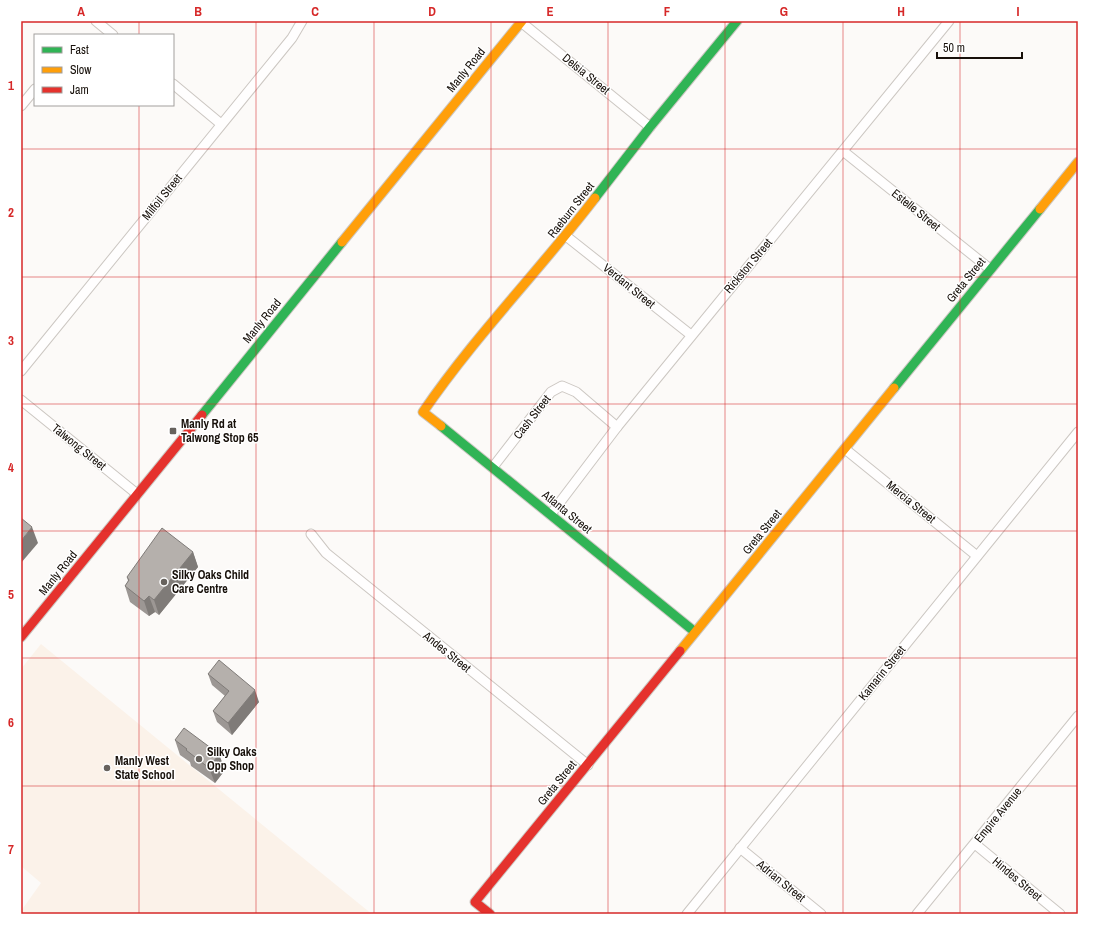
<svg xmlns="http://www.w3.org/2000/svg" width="1099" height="935" font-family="'Archivo Narrow',sans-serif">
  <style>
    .built { fill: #fbf2e9 }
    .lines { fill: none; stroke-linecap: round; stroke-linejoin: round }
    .street-casing { stroke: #ccc7c2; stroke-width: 11 }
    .fast-casing { stroke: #ccc7c2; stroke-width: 11 }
    .slow-casing { stroke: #ccc7c2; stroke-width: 11 }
    .jam-casing { stroke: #ccc7c2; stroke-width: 11 }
    .street { stroke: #fffefe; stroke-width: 9 }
    .fast { stroke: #30b455; stroke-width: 9 }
    .slow { stroke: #ff9f0a; stroke-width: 9 }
    .jam { stroke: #e5322d; stroke-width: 9 }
    .wall { fill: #9c9794 }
    .shaded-wall { fill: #7f7b78 }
    .building { fill: #b5b0ac; stroke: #7f7b78 }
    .grid { fill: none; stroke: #d62828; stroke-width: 1; stroke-opacity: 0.55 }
    .poi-dot { fill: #67625d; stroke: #fff; stroke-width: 1.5 }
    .labels { text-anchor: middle; stroke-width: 3; stroke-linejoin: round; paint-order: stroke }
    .street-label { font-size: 12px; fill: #17100a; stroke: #fff }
    .poi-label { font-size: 12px; font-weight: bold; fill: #17100a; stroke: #fff; text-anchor: start }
    .neatline { fill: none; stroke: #d62828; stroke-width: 1.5 }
    .grid-label { font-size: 13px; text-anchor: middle; font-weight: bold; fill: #d62828 }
  </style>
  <rect width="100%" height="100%" fill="#fcfaf8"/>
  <path class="built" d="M41,644L357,902L372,914H21V911L41,883L21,866V669Z"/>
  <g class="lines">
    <g class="street-casing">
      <g id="street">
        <path d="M96,21L113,35"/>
        <path d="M521,22L650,127"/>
        <path d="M173,84L221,124"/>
        <path d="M21,106L35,89"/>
        <path d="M843,151L990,269"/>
        <path d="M566,236L691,335"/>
        <path d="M21,371L292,38L302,21"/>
        <path d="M21,400L137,494"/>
        <path d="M845,449L977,556"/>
        <path d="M493,467L551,392L562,386L576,392L617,427"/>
        <path d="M551,514L617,427L949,21"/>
        <path d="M311,534L326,553L588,765"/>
        <path d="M975,844L1060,914"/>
        <path d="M740,848L821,914"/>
        <path d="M687,914L1078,432"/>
        <path d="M917,914L1078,716"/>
      </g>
    </g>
    <g class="fast-casing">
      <g id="fast">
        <path d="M595,198L650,127L737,21"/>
        <path d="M894,388L1040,209"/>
        <path d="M202,415L342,242"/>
        <path d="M441,426L695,632"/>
      </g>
    </g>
    <g class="slow-casing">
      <g id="slow">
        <path d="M1040,209L1078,162"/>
        <path d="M342,242L522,21"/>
        <path d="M441,426L423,412C475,336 539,271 595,198"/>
        <path d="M680,651L894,388"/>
      </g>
    </g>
    <g class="jam-casing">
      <g id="jam">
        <path d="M21,637L202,415"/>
        <path d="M490,914L475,902L680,651"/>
      </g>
    </g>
    <use href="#street" class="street"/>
    <use href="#fast" class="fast"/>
    <use href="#slow" class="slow"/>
    <use href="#jam" class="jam"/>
  </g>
  <g class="wall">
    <path d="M193,552L198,567L159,615L155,612L149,616L130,602L125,586L128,581L127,577Z"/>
    <path d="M208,674L259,702L232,735L217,722L213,711L225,696L212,685Z"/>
    <path d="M175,740L225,770L215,783L191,766L190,762L180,755Z"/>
  </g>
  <g class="shaded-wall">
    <path d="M32,527L38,543L21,563V541Z"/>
    <path d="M193,552L198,567L159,615L154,600Z"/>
    <path d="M149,596L155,612L149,616L144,601Z"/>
    <path d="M255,690L259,702L232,735L228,723Z"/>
    <path d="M219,754L225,770L215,783L209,768Z"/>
  </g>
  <g class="building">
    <path d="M21,518L32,527L21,541Z"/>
    <path d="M162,528L193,552L154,600L149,596L144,601L125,586L129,580L127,577Z"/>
    <path d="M219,660L255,690L228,723L213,711L229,691L208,674Z"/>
    <path d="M184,728L219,754L209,768L186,750L187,749L175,740Z"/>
  </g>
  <path class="grid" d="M139,21V35M256,21V914M374,21V914M491,21V914M608,21V914M725,21V914M843,21V914M960,21V914M139,105V914M21,149H1078M21,277H1078M21,404H1078M21,531H1078M21,658H1078M21,786H1078"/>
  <g class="poi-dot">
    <rect x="169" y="427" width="8" height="8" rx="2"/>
    <circle cx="164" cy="582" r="4"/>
    <circle cx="199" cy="759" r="4"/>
    <circle cx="107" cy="768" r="4"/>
  </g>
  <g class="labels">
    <g class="street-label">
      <text transform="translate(466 70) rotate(-51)" y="4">Manly Road</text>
      <text transform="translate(586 74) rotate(39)" y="4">Delsia Street</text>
      <text transform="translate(162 197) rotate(-51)" y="4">Milfoil Street</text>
      <text transform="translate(571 210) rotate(-52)" y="4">Raeburn Street</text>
      <text transform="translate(916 210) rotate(39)" y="4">Estelle Street</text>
      <text transform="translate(748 266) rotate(-50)" y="4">Rickston Street</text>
      <text transform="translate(966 280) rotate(-51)" y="4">Greta Street</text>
      <text transform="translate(629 286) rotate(39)" y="4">Verdant Street</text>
      <text transform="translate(262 321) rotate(-51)" y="4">Manly Road</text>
      <text transform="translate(532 417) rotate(-52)" y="4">Cash Street</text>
      <text transform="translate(79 447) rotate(39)" y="4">Talwong Street</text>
      <text transform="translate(911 502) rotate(39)" y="4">Mercia Street</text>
      <text transform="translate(567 512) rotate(39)" y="4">Atlanta Street</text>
      <text transform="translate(762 532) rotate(-51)" y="4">Greta Street</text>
      <text transform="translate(58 573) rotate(-51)" y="4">Manly Road</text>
      <text transform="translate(447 652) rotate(39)" y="4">Andes Street</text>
      <text transform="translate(882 673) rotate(-51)" y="4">Kamarin Street</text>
      <text transform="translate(557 783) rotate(-51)" y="4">Greta Street</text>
      <text transform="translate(998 815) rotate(-51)" y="4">Empire Avenue</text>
      <text transform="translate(1017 879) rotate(40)" y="4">Hindes Street</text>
      <text transform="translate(781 881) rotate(39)" y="4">Adrian Street</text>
    </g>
    <g class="poi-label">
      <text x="181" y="428">Manly Rd at<tspan x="181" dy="14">Talwong Stop 65</tspan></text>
      <text x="172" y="579">Silky Oaks Child<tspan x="172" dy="14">Care Centre</tspan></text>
      <text x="207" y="756">Silky Oaks<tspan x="207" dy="14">Opp Shop</tspan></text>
      <text x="115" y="765">Manly West<tspan x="115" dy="14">State School</tspan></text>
    </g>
  </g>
  <rect width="1099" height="935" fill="none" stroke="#ffffff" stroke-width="44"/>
  <rect x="34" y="34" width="140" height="72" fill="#ffffff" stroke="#a29f9d"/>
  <rect x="42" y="47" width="20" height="6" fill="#30b455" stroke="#a29f9d"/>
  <text x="70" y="54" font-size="12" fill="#17100a">Fast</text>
  <rect x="42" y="67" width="20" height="6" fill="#ff9f0a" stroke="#a29f9d"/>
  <text x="70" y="74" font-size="12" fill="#17100a">Slow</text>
  <rect x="42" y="87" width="20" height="6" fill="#e5322d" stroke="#a29f9d"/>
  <text x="70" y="94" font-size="12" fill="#17100a">Jam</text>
  <path d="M937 52v6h85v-6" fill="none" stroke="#17100a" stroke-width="2"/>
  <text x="943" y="52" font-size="12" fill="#17100a" stroke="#ffffff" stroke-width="3" paint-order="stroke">50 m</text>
  <rect x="22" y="22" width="1055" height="891" class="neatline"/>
  <g class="grid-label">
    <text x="81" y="16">A</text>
    <text x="198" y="16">B</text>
    <text x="315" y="16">C</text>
    <text x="432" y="16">D</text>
    <text x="550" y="16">E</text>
    <text x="667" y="16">F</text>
    <text x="784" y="16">G</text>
    <text x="901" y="16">H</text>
    <text x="1018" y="16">I</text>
    <text x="11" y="90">1</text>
    <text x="11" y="217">2</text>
    <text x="11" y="345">3</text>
    <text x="11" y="472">4</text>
    <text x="11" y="599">5</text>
    <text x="11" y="727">6</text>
    <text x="11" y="854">7</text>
  </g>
</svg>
